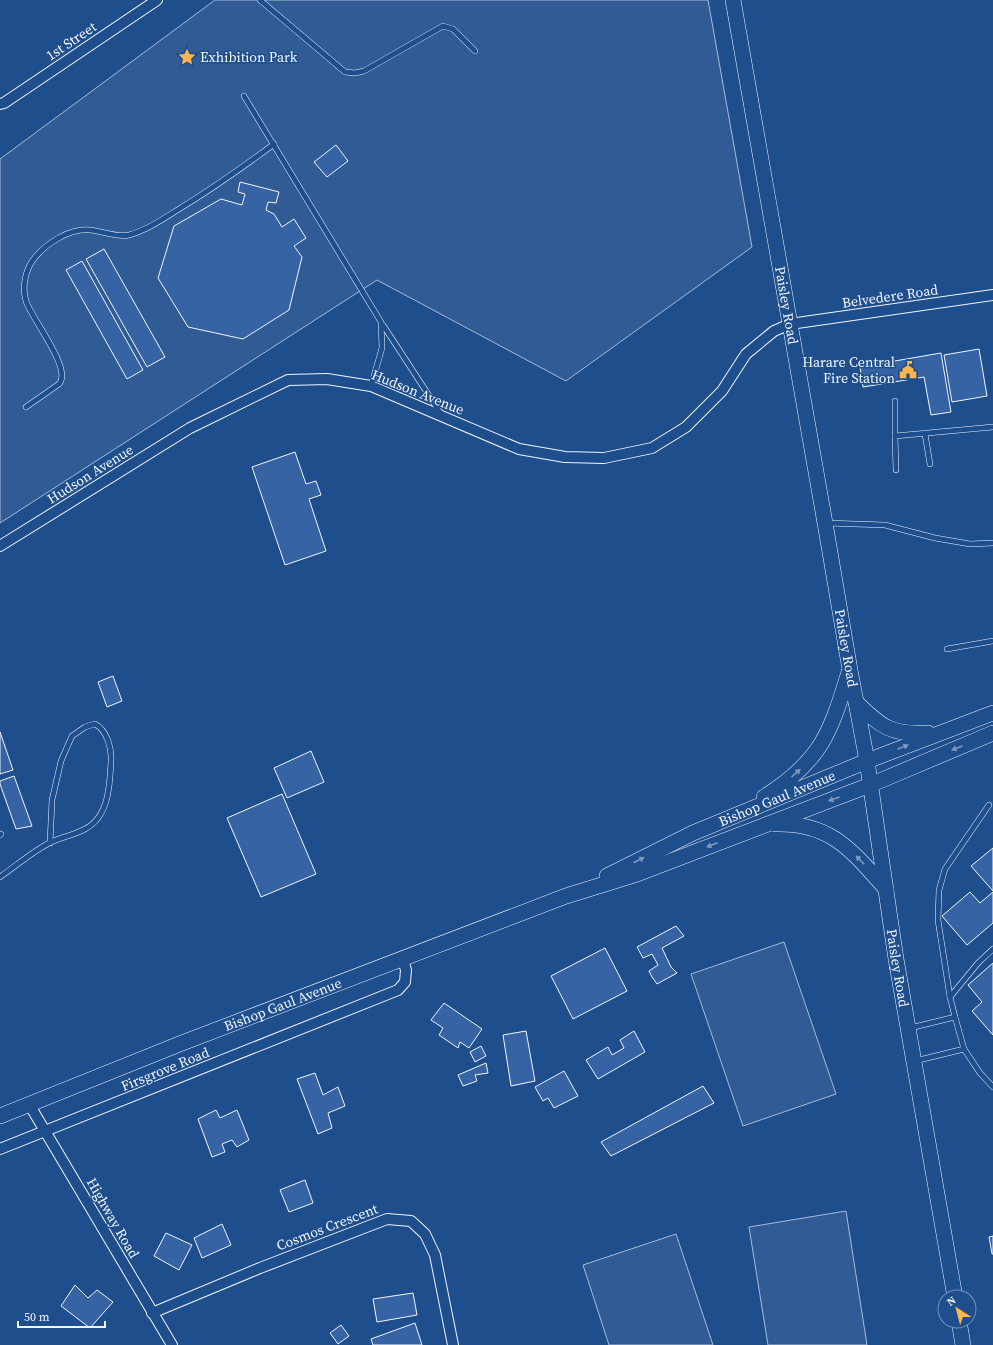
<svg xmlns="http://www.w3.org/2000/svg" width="993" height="1345" font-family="'Source Serif 4',serif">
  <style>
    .built { fill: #305b95; stroke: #a8bbd7 }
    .building { fill: #3563a3; stroke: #f2f6ff }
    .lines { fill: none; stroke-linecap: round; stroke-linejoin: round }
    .lane-casing { stroke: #f2f6ff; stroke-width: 6 }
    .street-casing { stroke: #f2f6ff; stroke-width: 12 }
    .secondary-casing { stroke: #f2f6ff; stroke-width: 16 }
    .lane { stroke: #1f4e8c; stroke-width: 5 }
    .street { stroke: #1f4e8c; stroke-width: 10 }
    .secondary { stroke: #1f4e8c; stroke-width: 15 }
    .oneway { fill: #7e9ac0 }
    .labels { text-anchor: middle; stroke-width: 3; stroke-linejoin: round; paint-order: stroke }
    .street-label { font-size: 14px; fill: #f2f6ff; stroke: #1f4e8c }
    .poi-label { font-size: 14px; fill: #f2f6ff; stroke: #1f4e8c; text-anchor: start }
  </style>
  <rect width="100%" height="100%" fill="#1f4e8c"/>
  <g class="built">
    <path d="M215,0H708L752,247L566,381L377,280L0,523V159Z"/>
    <path d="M784,942L836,1094L743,1126L691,974Z"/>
    <path d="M846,1211L867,1345H768L749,1227Z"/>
    <path d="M676,1234L713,1345H609L583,1265Z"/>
  </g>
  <g class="building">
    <path d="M336,145L348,161L327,177L314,162Z"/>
    <path d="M240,182L279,192L276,203L268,202L266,210L274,214L282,227L294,219L306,238L294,246L302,257L289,310L243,339L188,327L158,278L174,226L221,199L242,205L245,194L238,192Z"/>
    <path d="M104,249L165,357L147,367L86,259Z"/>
    <path d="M82,261L143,370L127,379L66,270Z"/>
    <path d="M979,349L987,396L952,402L944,355Z"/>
    <path d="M941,353L951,412L931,415L924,377L863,387L860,367Z"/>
    <path d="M295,452L306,484L316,481L321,495L309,499L326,551L285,565L252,467Z"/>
    <path d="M113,676L122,701L107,707L98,682Z"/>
    <path d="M0,732L13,770L0,774Z"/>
    <path d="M311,751L324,782L287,798L274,768Z"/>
    <path d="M14,776L32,826L16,829L0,784V781Z"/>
    <path d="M282,794L316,874L261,897L227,818Z"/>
    <path d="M993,848V891L971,866Z"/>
    <path d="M970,892L980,903L993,892V923L967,945L942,916Z"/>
    <path d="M676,926L684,936L662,948L671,967L677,973L657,984L652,977L649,971L658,965L652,954L643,958L637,947Z"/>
    <path d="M605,948L627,991L573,1019L551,976Z"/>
    <path d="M993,963V1035L972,1011L982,1002L968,985Z"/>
    <path d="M444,1003L482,1029L469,1048L460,1042L458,1048L439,1035L443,1028L431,1020Z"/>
    <path d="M526,1031L535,1081L511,1086L503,1035Z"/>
    <path d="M634,1031L645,1052L598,1079L586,1060L608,1047L612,1055L624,1048L620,1040Z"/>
    <path d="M481,1046L486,1056L475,1062L470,1052Z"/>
    <path d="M486,1063L488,1073L475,1075L477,1081L463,1086L458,1075Z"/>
    <path d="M564,1071L578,1096L554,1108L548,1098L543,1101L535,1087Z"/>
    <path d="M315,1073L323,1095L338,1087L345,1106L328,1113L332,1128L318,1134L297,1079Z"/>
    <path d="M703,1086L714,1103L611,1156L601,1142Z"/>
    <path d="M216,1110L220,1118L237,1110L249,1140L237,1147L232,1140L222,1144L225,1152L212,1157L198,1119Z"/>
    <path d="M305,1180L313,1203L289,1212L280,1190Z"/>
    <path d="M222,1224L231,1245L202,1258L194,1238Z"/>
    <path d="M166,1233L192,1245L179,1270L154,1256Z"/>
    <path d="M993,1236V1254H992L989,1237Z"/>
    <path d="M75,1285L88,1298L97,1290L113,1302L90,1328L61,1306Z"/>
    <path d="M413,1293L417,1315L377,1322L373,1299Z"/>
    <path d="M415,1323L422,1345H373L371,1339Z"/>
    <path d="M341,1325L349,1336L338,1344L330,1333Z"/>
  </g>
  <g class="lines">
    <g class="lane-casing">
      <g id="lane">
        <path d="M260,0L345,72L355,73L364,71L443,26L453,29L475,51"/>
        <path d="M244,96L381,322L382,348L371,386"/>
        <path d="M383,325L441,414"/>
        <path d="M895,401V436"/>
        <path d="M26,407L59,384C73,369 31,318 26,301C22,288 25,271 33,260C45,244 69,228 90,230C102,231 117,238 129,235C147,230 163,219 179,209C212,189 243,167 274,144"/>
        <path d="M925,434L930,464"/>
        <path d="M896,470L895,436L993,427"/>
        <path d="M826,523L885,525L935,538L970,544L993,543"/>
        <path d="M947,649L993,641"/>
        <path d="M0,835L1,834"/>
        <path d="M0,877C16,866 33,851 51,842C62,837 74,835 85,829C109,817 110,784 111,761C112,749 107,730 95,724L85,727L72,736L61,761L52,800L50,843"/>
        <path d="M950,997L978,963L993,949"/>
        <path d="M955,1017L964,1049L980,1073L993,1087"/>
        <path d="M910,1028L955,1017L950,997L938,920L939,890L945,869L989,805"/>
        <path d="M915,1061L964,1049"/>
      </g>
    </g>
    <g class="street-casing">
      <g id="street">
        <path d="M0,104L4,103L157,0"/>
        <path d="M0,546L190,428L288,380L327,379L371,386L519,449L565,457L604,458L652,448L686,427L722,391L746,354L774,331L790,324L993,295"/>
        <path d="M29,1104L172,1345"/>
        <path d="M0,1149L398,990L405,982L406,970L403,960"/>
        <path d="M152,1313L260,1268L387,1219L411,1221L425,1234L435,1255L453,1345"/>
      </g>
    </g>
    <g class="secondary-casing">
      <g id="secondary">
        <path id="s1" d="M733,0L825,523L850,670L867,761L896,959L955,1297"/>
        <path d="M856,702C881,727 891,735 928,733"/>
        <path d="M764,797C821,761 830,734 849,672"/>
        <path d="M775,824C831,822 852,851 886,889"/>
        <path id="s2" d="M607,876L693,833L867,761L993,713"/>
        <path id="s3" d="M0,1116L182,1043L566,896L637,874L870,785L993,733"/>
        <path d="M959,1321L963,1345"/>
      </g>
    </g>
    <use href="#lane" class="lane"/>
    <use href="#street" class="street"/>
    <use href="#secondary" class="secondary"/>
  </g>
  <defs><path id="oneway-solid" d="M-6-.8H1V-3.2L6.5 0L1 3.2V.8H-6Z"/></defs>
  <g class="oneway">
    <use href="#oneway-solid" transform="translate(903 747) rotate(-22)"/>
    <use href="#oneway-solid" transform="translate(957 748) rotate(157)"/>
    <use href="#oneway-solid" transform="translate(796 773) rotate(-42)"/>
    <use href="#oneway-solid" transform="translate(834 799) rotate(160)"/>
    <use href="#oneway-solid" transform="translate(712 845) rotate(159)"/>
    <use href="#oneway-solid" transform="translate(639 860) rotate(-27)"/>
    <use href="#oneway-solid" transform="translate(860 860) rotate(-134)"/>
  </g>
  <defs>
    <g id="sight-bare" transform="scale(1.38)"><path d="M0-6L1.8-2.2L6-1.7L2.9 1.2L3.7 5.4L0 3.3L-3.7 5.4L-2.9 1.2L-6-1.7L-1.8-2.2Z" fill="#ffb74d" stroke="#1f4e8c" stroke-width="2.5" paint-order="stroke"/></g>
    <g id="civic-bare" transform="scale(1.38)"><path d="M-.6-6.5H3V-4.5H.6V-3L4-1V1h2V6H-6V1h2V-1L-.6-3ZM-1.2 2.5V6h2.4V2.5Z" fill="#ffb74d" stroke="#1f4e8c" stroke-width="2.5" paint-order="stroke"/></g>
  </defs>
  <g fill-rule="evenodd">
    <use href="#sight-bare" x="187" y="57"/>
    <use href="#civic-bare" x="908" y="370"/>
  </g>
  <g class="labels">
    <g class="street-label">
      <text transform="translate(71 41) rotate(-34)" y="5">1st Street</text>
      <text transform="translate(890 296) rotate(-8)" y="5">Belvedere Road</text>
      <text dy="5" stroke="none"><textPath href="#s1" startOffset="310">Paisley Road</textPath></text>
      <text transform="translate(418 392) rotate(22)" y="5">Hudson Avenue</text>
      <text transform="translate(90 474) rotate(-32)" y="5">Hudson Avenue</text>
      <text dy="5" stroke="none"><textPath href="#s1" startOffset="658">Paisley Road</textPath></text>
      <text dy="5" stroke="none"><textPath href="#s2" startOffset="187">Bishop Gaul Avenue</textPath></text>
      <text dy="5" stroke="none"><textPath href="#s1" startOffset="982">Paisley Road</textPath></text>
      <text dy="5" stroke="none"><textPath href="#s3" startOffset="304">Bishop Gaul Avenue</textPath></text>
      <text transform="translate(165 1069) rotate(-22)" y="5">Firsgrove Road</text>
      <text transform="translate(113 1218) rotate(60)" y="5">Highway Road</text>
      <text transform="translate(327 1227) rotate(-21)" y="5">Cosmos Crescent</text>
    </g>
    <g class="poi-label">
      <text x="200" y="62">Exhibition Park</text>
      <text x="895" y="367" text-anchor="end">Harare Central<tspan x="895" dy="16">Fire Station</tspan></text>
    </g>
  </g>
  <g transform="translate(957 1309) rotate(324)"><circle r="19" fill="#1f4e8c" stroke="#7391ba"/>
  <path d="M0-3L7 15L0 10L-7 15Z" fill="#ffb74d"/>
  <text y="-6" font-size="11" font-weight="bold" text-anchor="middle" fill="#f2f6ff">N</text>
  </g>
  <path d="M18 1321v6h87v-6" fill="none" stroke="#f2f6ff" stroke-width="2"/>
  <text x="24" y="1321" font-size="12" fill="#f2f6ff" stroke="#1f4e8c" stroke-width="3" paint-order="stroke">50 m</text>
</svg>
